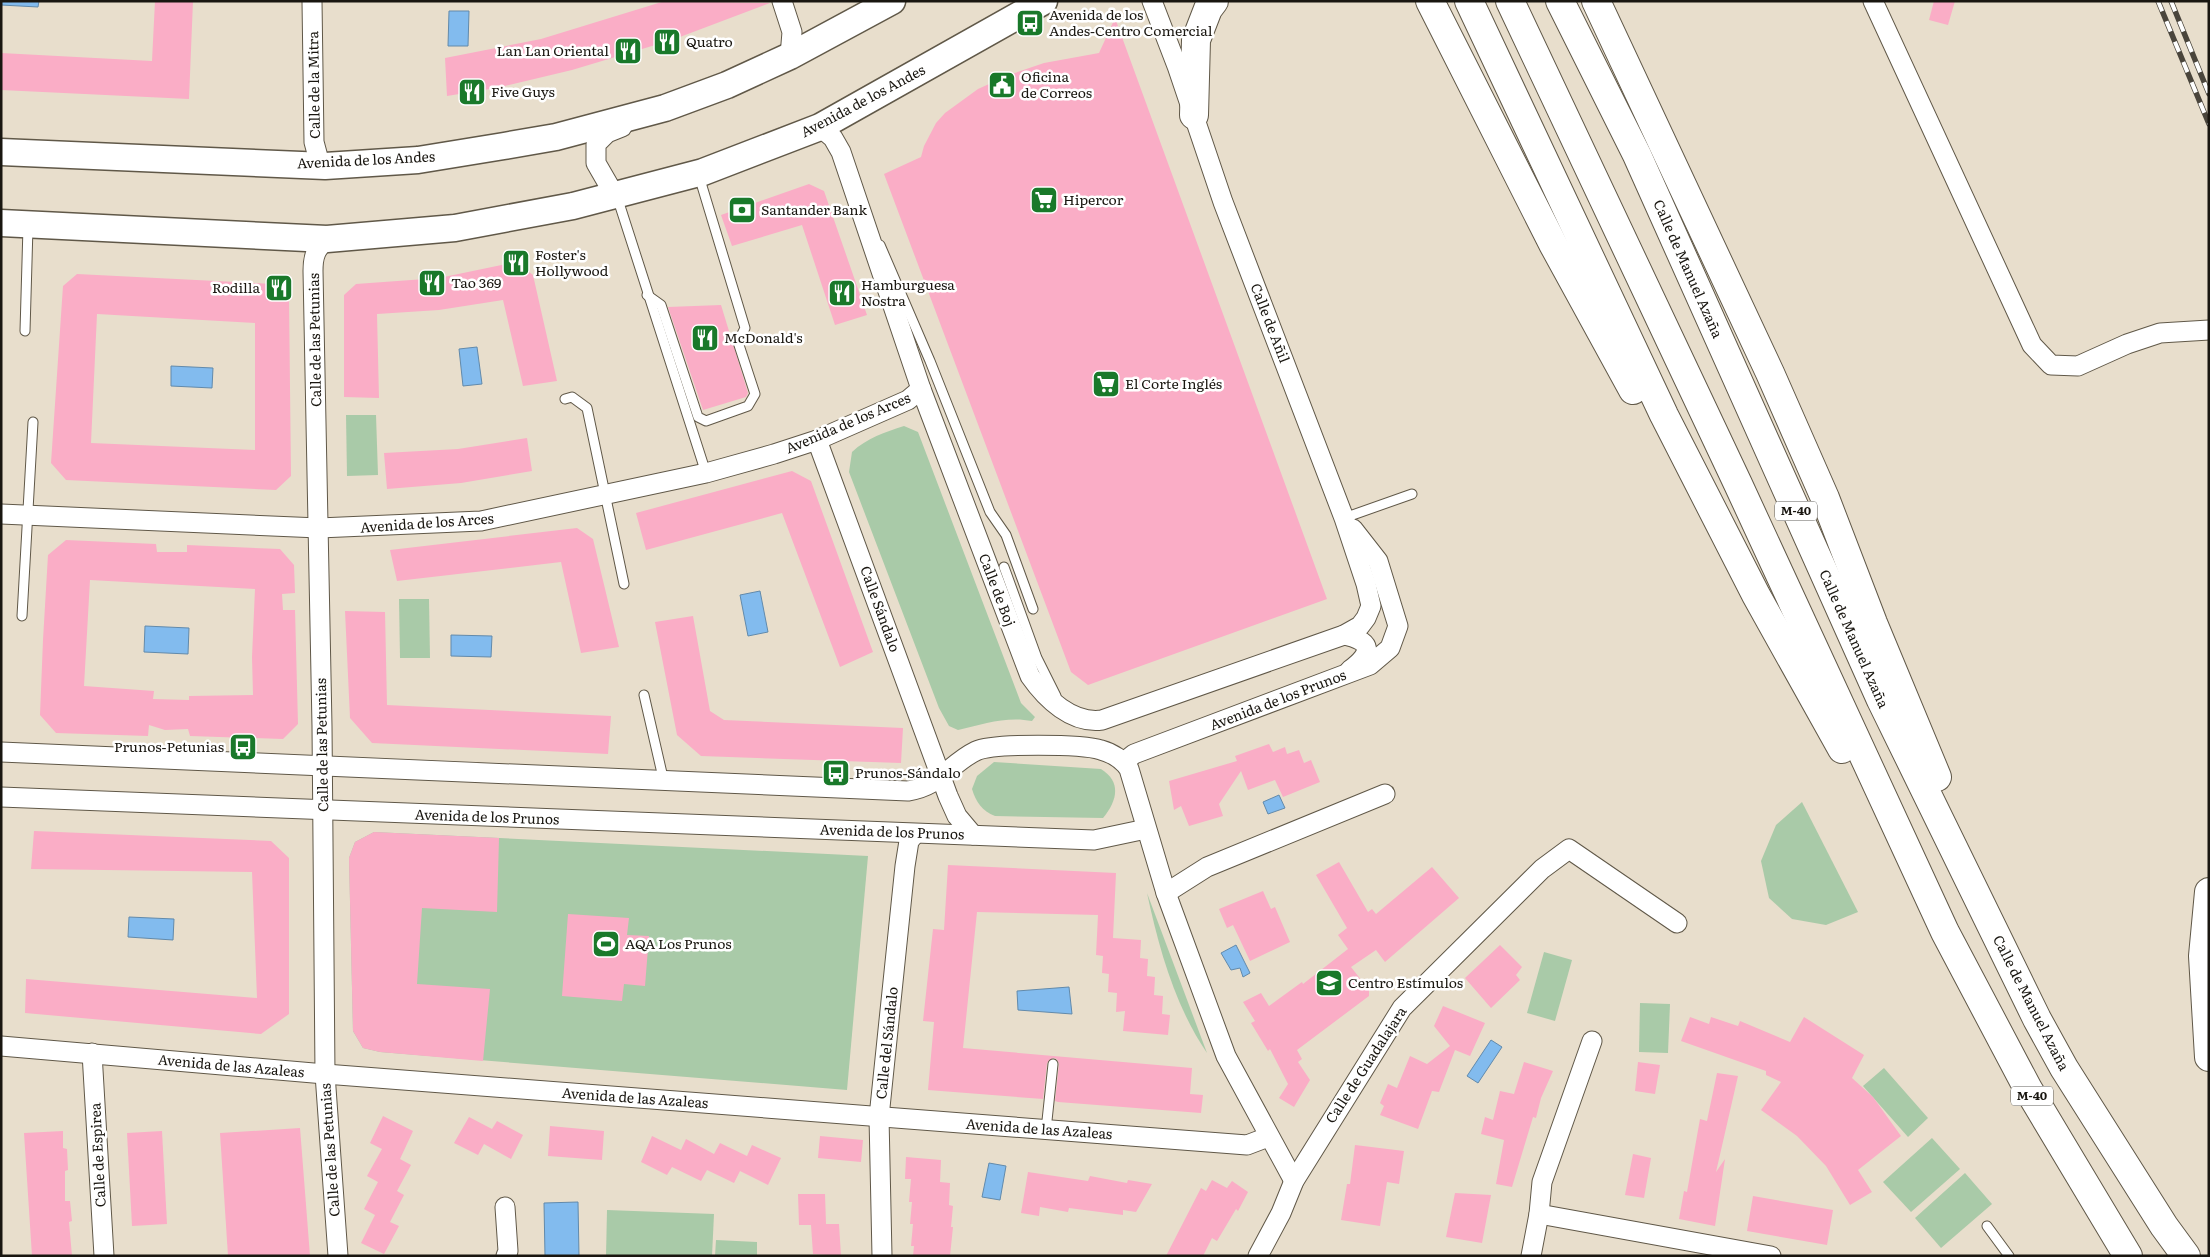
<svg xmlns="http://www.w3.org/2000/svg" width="2210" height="1257" font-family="Literata,serif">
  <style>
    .green { fill: #a9caa8 }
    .water { fill: #82bbee; stroke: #628aab }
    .building { fill: #faadc6; fill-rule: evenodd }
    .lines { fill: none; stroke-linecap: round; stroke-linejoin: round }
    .service-casing { stroke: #605848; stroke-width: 11 }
    .minor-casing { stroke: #605848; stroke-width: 21 }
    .secondary-casing { stroke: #605848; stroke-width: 29 }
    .motorway-casing { stroke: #605848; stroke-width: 30 }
    .service { stroke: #fff; stroke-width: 9 }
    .minor { stroke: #fff; stroke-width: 19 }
    .secondary { stroke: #fff; stroke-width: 26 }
    .motorway { stroke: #fff; stroke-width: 28 }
    .rail-casing { stroke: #4a453c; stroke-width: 5.5 }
    .rail { stroke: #fff; stroke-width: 4; stroke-dasharray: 11; stroke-linecap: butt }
    .labels { text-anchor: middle; stroke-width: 5; stroke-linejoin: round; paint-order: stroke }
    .shield { fill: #fff; stroke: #5e5c58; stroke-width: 1 }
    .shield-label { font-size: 12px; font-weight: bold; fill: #191610 }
    .poi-label { font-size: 14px; fill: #191610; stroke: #fff; text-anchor: start }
    .street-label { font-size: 14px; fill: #191610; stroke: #fff }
  </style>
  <rect width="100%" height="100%" fill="#e8decc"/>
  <g class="green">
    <path d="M346,415H376L378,475L347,476Z"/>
    <path d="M904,426L918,432L1021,703L1035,717L1032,721C1007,716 983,724 958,730L949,726L939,708L849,472L852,452C867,438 885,432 904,426Z"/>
    <path d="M399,599H429L430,658H400Z"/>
    <path d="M994,762L1101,769C1122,782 1117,801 1103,818L995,816C982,811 976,802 972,789L977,776Z"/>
    <path d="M1802,802L1858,912L1826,925L1792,919L1769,898L1761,861L1776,825Z"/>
    <path d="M374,832L868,856L847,1090L380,1052L363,1048L353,1031L349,858L355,842Z"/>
    <path d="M1147,893L1207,1053C1175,1006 1159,949 1147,893Z"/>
    <path d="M1544,952L1572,960L1555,1021L1527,1013Z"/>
    <path d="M1640,1003L1670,1004L1668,1053L1639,1052Z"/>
    <path d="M1884,1068L1928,1118L1908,1137L1863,1086Z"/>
    <path d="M1932,1138L1960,1169L1911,1212L1883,1182Z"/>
    <path d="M1965,1173L1992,1204L1941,1248L1915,1218Z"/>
    <path d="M607,1210L714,1214L712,1256H606Z"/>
    <path d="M716,1240L757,1242V1256H715Z"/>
  </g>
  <g class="water">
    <path d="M1,1H39L38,7L1,5Z"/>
    <path d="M449,11H469L468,46H448Z"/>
    <path d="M477,347L482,384L463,386L459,349Z"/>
    <path d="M171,366L213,368L212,388L171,386Z"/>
    <path d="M760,591L768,632L748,636L740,595Z"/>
    <path d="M145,626L189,628L188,654L144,652Z"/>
    <path d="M451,635L492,636L491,657L451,656Z"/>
    <path d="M1279,795L1285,808L1268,814L1263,802Z"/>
    <path d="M129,917L174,919L173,940L128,937Z"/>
    <path d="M1236,945L1250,973L1243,977L1240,968L1231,970L1221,953Z"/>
    <path d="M1069,987L1072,1014L1018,1010L1017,991Z"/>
    <path d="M1491,1040L1502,1047L1478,1083L1467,1076Z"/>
    <path d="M989,1163L1006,1166L1000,1200L982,1197Z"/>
    <path d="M578,1202L579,1256H545L544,1203Z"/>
  </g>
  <g class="building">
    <path d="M155,1H193L189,99L1,90V53L152,61Z"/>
    <path d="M665,1L770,3L672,40L572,70L496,88L447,96L445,58L541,39Z"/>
    <path d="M1934,1H1955L1948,25L1929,20Z"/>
    <path d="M1115,18L1327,599L1088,685L1071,672L884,174L921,157L924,146L936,123L945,113L978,89L1009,75L1044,63L1099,53Z"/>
    <path d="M809,184L824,191L867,315L835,325L802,225L732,246L721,215Z"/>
    <path d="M516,262L533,275L557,381L523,386L503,300L439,310L377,314L379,398L344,397V295L356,284L439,278Z"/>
    <path d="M77,274L275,284L289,299L291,476L276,490L66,480L51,463L63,286ZM97,314L255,323V450L91,443Z"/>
    <path d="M721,305L748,393L746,397L703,410L668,307Z"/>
    <path d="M527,438L532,471L461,483L387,489L384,453L458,449Z"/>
    <path d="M792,471L811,481L873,652L840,667L782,513L646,550L636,513Z"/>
    <path d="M577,528L593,539L619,647L581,653L561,562L397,581L390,550Z"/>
    <path d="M66,540L156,544L157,552H187V545L280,549L294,565L295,593L282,594L283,610H295L298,724L283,739L190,736L188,729L165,730L149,725L148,736L56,733L40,715L43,640L48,555ZM90,580L255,589L252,657L253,695L189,696V700L153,699L154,691L84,686Z"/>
    <path d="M345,611L385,612L387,705L611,716L608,754L372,743L350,718Z"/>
    <path d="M693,616L710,711L724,720L903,728L901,763L701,756L677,735L655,622Z"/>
    <path d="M1269,744L1273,752L1285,747L1287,754L1299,750L1304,763L1311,760L1320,782L1283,797L1275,780L1248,790L1241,771L1219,804L1223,816L1189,826L1181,806L1174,810L1169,781L1237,761L1235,756Z"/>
    <path d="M34,831L271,841L289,858V1014L261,1034L25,1013L26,979L257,998L252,872L31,869Z"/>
    <path d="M374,832L499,838L497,912L422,908L417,984L490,989L483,1061L380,1052L363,1048L353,1031L349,858L355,842Z"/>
    <path d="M1339,862L1368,912L1372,909L1376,914L1432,867L1459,898L1385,962L1376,950L1351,967L1369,990V996L1297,1050L1302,1059L1298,1062L1310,1080L1294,1107L1279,1098L1288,1084L1270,1049L1268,1051L1251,1023L1255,1021L1243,1002L1261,993L1269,1006L1302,982L1303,984L1348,949L1338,935L1347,928L1316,875Z"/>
    <path d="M948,865L1116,873L1113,938L1141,940L1140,958L1148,959L1147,976L1155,977L1154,995L1163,996L1162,1014L1170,1015L1168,1035L1123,1031L1125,1011L1116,1012L1117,993L1108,992L1109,974L1102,973L1103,956L1096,955L1098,915L977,912L963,1048L1192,1068L1190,1094L1203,1095L1201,1113L1058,1102L1055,1101L1059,1064L1057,1059L1053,1058L1047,1063L1043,1099L928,1090L934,1022L923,1021L933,929L944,930Z"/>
    <path d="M1263,891L1271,909L1275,907L1290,942L1250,961L1233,925L1227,928L1219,909Z"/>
    <path d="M568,914L629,918L627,935L649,936L645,986L624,984L622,1001L562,996Z"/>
    <path d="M1500,945L1522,967L1516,975L1520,980L1491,1008L1465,978Z"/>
    <path d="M1443,1006L1485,1023L1470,1056L1455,1050L1439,1092L1432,1091L1418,1129L1380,1115L1384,1106L1380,1103L1388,1084L1397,1088L1410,1056L1427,1064L1450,1046L1434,1026Z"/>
    <path d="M1690,1017L1709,1024L1711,1017L1738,1026L1740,1021L1790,1042L1804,1017L1864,1055L1852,1078L1873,1097L1901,1136L1858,1170L1872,1192L1850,1205L1826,1166L1797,1136L1761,1110L1781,1082L1766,1075V1071L1681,1041Z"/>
    <path d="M1524,1062L1553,1071L1541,1098L1536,1118L1533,1117L1512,1187L1496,1184L1504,1140L1481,1134L1485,1117L1493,1120L1500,1091L1514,1094Z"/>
    <path d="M1638,1062L1660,1065L1655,1094L1635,1091Z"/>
    <path d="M1717,1073L1738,1076L1716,1172L1725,1159L1715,1226L1679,1219L1684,1191L1687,1192L1700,1119L1707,1121Z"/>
    <path d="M383,1116L413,1131L400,1159L411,1165L397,1191L404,1195L390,1222L399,1226L384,1254L361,1243L375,1215L364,1209L378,1182L367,1176L382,1149L370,1143Z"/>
    <path d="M469,1117L492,1129L497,1121L523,1135L511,1159L484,1144L478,1155L454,1143Z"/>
    <path d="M550,1126L604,1131L602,1160L548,1156Z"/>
    <path d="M300,1128L310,1256H228L220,1133Z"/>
    <path d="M63,1131V1148L67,1149L68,1170L65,1171V1201H70L72,1221L69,1222L72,1256H32L24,1133Z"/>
    <path d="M162,1131L167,1224L132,1226L127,1133Z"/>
    <path d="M652,1136L681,1150L686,1139L714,1154L720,1143L747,1156L752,1145L781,1158L768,1185L740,1171L734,1183L707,1170L701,1181L672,1167L667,1175L641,1162Z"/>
    <path d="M820,1136L863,1140L861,1162L818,1158Z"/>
    <path d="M1355,1145L1404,1151L1399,1184L1387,1182L1380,1226L1341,1220L1347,1184H1350Z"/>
    <path d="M1633,1154L1651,1158L1644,1198L1625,1195Z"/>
    <path d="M906,1157L941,1160L940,1182L950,1183L949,1205L953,1206L951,1227H953L950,1256H913L914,1246H911L913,1224H910L912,1202H909L911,1179H905Z"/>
    <path d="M1028,1172L1088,1181L1090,1176L1127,1183L1128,1180L1152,1184L1136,1212L1123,1210V1215L1069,1208L1068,1212L1040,1207L1039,1216L1021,1213Z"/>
    <path d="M1212,1180L1227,1188L1232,1181L1248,1192L1238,1211L1236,1209L1217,1241L1212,1238L1203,1256H1166L1201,1188L1206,1191Z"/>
    <path d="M1455,1193L1491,1195L1482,1243L1446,1237Z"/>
    <path d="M798,1194H825L826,1224H839L841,1256L813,1254L811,1225H813H799Z"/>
    <path d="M1753,1196L1833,1210L1827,1245L1747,1231Z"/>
  </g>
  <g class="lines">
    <g class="service-casing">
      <g id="service">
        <path d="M615,197L620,206L706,473"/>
        <path d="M880,245L930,361L990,512L1006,535L1033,609"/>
        <path d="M647,295L661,305L698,417L706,421L748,406L755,394L738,342L745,328L702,186V174"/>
        <path d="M25,331L28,227"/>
        <path d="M565,399L572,397L587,408L624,584"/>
        <path d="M1344,518L1412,494"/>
        <path d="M1004,567L1037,658L1056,696"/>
        <path d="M22,616L33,422"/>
        <path d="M644,695L664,782"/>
        <path d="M1046,1130L1053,1064"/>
        <path d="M1987,1226L2009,1256"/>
      </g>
    </g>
    <g class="minor-casing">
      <g id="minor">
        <path d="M312,1L314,142L318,157L325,166"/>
        <path d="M782,1L792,32L790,56"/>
        <path d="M1873,1L2032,345L2051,365L2078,366L2127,344L2160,333L2209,330"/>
        <path d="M820,127L833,138L841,152L921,389L1030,676C1046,699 1072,724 1102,720L1344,635L1360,626L1366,618L1371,606L1366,584L1344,518L1223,202L1177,66L1152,1"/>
        <path d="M615,196L596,163V144L607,133L622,127"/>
        <path d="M327,239C316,249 313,255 313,271L322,726L325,1074L338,1256"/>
        <path d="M817,440L948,796L957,816L973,835"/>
        <path d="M1,514L319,528L481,521L706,473L774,454L817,440L908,400L921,389"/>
        <path d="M1344,635C1373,641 1373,653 1350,670"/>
        <path d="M1,752L908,791C941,786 949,764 976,751C993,743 1083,744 1101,750C1112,753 1123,760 1129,769L1166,893L1226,1056L1294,1181"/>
        <path d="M1124,762L1134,754L1370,665L1390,648L1398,626L1378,561L1353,529"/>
        <path d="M1,797L1094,840L1146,829"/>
        <path d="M1166,893L1207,867L1385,794"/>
        <path d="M1,1046L325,1074L1247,1145L1268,1137"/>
        <path d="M92,1053L104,1256"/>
        <path d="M505,1207L508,1251L506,1256"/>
        <path d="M1539,1214L1771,1256"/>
        <path d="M882,1256L879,1117L905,866L909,841L915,834"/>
        <path d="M1258,1256L1281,1213L1294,1181L1402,1008L1542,869L1569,849L1677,923"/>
        <path d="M1531,1256L1539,1214L1542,1182L1592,1041"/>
      </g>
    </g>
    <g class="secondary-casing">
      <g id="secondary">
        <path d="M1,152L325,166L418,160L504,146L556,137L665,108L727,85L790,56L892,1"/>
        <path d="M1,223L327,239L455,228L573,206L703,172L820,127L1044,1"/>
      </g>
    </g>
    <g class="motorway-casing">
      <g id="motorway">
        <path d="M1430,1L1553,244L1633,390"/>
        <path d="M1469,1L1664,415L1756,595L1842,749"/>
        <path d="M1510,1L1738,484L1945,932L2028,1089L2128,1256"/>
        <path d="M1560,1L1637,155L1881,700L2037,1019L2064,1068L2164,1226L2186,1256"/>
        <path d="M1596,1L1770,373L1825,498L1873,623L1937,777"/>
        <path d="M1194,115L1196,40L1208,9L1214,1"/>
        <path d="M2209,892L2203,956L2209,1057"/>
      </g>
    </g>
    <use href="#service" class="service"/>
    <use href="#minor" class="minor"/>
    <use href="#secondary" class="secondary"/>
    <use href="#motorway" class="motorway"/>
    <g class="rail-casing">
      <g id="rail">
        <path d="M2158,1L2209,124"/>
        <path d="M2171,1L2209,94"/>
      </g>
    </g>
    <use href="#rail" class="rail"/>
  </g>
  <defs>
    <g id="bus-square" transform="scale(1.4375)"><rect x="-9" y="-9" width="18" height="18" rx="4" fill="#19792a" stroke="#fff"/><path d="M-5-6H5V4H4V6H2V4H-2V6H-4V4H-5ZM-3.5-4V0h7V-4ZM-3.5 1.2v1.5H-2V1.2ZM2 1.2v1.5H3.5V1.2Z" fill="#fff"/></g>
    <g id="restaurant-square" transform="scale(1.4375)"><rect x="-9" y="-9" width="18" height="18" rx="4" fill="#19792a" stroke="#fff"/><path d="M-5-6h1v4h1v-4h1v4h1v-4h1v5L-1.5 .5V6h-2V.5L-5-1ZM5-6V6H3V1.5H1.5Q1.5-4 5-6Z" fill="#fff"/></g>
    <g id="civic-square" transform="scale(1.4375)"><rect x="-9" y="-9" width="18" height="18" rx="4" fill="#19792a" stroke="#fff"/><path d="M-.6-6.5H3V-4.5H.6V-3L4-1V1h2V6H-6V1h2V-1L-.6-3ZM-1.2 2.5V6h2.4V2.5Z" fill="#fff"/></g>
    <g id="supermarket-square" transform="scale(1.4375)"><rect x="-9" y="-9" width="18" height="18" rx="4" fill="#19792a" stroke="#fff"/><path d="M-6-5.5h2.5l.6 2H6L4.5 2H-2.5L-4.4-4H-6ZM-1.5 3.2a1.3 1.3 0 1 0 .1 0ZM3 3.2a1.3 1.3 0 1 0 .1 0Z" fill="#fff"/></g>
    <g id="bank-square" transform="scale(1.4375)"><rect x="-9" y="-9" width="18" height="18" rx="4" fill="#19792a" stroke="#fff"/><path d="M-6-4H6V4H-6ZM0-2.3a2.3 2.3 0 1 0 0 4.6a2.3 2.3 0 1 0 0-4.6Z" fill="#fff"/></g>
    <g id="stadium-square" transform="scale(1.4375)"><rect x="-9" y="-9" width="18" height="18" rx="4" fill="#19792a" stroke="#fff"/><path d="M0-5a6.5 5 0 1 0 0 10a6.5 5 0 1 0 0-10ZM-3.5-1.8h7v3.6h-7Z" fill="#fff"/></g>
    <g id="school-square" transform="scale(1.4375)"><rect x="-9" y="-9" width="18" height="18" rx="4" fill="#19792a" stroke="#fff"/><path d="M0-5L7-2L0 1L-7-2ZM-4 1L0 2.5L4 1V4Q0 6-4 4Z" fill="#fff"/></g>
  </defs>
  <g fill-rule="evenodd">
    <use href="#bus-square" x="1030" y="23"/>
    <use href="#restaurant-square" x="667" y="42"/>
    <use href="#restaurant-square" x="628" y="51"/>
    <use href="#civic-square" x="1002" y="85"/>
    <use href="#restaurant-square" x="472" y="92"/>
    <use href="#supermarket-square" x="1044" y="200"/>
    <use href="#bank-square" x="742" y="210"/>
    <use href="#restaurant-square" x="516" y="263"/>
    <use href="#restaurant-square" x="432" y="283"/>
    <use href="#restaurant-square" x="279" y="288"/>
    <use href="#restaurant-square" x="842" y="293"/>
    <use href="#restaurant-square" x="705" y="338"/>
    <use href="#supermarket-square" x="1106" y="384"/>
    <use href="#bus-square" x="243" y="747"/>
    <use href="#bus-square" x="836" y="773"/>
    <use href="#stadium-square" x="606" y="944"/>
    <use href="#school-square" x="1329" y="983"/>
  </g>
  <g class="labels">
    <g class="shield">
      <rect x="1775" y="501.5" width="42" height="19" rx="4"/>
      <rect x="2011" y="1086.5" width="42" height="19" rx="4"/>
    </g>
    <g class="shield-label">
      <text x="1796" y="515">M-40</text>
      <text x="2032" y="1100">M-40</text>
    </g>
    <g class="poi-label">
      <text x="1049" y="20">Avenida de los<tspan x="1049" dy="16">Andes-Centro Comercial</tspan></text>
      <text x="686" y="47">Quatro</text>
      <text x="609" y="56" text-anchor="end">Lan Lan Oriental</text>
      <text x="1021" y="82">Oficina<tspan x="1021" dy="16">de Correos</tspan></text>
      <text x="491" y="97">Five Guys</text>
      <text x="1063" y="205">Hipercor</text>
      <text x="761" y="215">Santander Bank</text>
      <text x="535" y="260">Foster's<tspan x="535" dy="16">Hollywood</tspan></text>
      <text x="451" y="288">Tao 369</text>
      <text x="861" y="290">Hamburguesa<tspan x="861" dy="16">Nostra</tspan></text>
      <text x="260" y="293" text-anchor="end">Rodilla</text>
      <text x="724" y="343">McDonald's</text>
      <text x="1125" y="389">El Corte Inglés</text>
      <text x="224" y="752" text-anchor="end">Prunos-Petunias</text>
      <text x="855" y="778">Prunos-Sándalo</text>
      <text x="625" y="949">AQA Los Prunos</text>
      <text x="1348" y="988">Centro Estímulos</text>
    </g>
    <g class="street-label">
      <text transform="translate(314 85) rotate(-91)" y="5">Calle de la Mitra</text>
      <text transform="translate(863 101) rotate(-28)" y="5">Avenida de los Andes</text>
      <text transform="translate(366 160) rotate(-3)" y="5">Avenida de los Andes</text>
      <text transform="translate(1688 269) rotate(66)" y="5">Calle de Manuel Azaña</text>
      <text transform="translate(1270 323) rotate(69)" y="5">Calle de Añil</text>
      <text transform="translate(315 340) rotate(-91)" y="5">Calle de las Petunias</text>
      <text transform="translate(848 423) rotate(-23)" y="5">Avenida de los Arces</text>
      <text transform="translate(427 523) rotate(-4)" y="5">Avenida de los Arces</text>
      <text transform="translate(997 590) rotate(69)" y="5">Calle de Boj</text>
      <text transform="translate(880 609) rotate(70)" y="5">Calle Sándalo</text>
      <text transform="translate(1854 639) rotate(66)" y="5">Calle de Manuel Azaña</text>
      <text transform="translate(1278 700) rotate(-21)" y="5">Avenida de los Prunos</text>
      <text transform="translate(322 745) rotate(-91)" y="5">Calle de las Petunias</text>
      <text transform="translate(487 817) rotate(2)" y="5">Avenida de los Prunos</text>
      <text transform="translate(892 832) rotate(2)" y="5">Avenida de los Prunos</text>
      <text transform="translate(2031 1003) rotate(63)" y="5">Calle de Manuel Azaña</text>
      <text transform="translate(887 1043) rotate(-84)" y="5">Calle del Sándalo</text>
      <text transform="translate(1366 1065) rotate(-57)" y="5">Calle de Guadalajara</text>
      <text transform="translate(231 1066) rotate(5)" y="5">Avenida de las Azaleas</text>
      <text transform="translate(635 1098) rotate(4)" y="5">Avenida de las Azaleas</text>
      <text transform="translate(1039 1129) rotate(4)" y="5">Avenida de las Azaleas</text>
      <text transform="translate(330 1150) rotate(-94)" y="5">Calle de las Petunias</text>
      <text transform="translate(98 1155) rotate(-93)" y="5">Calle de Espirea</text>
    </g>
  </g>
  <rect width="2210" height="1257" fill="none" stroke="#191610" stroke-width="5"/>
</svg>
